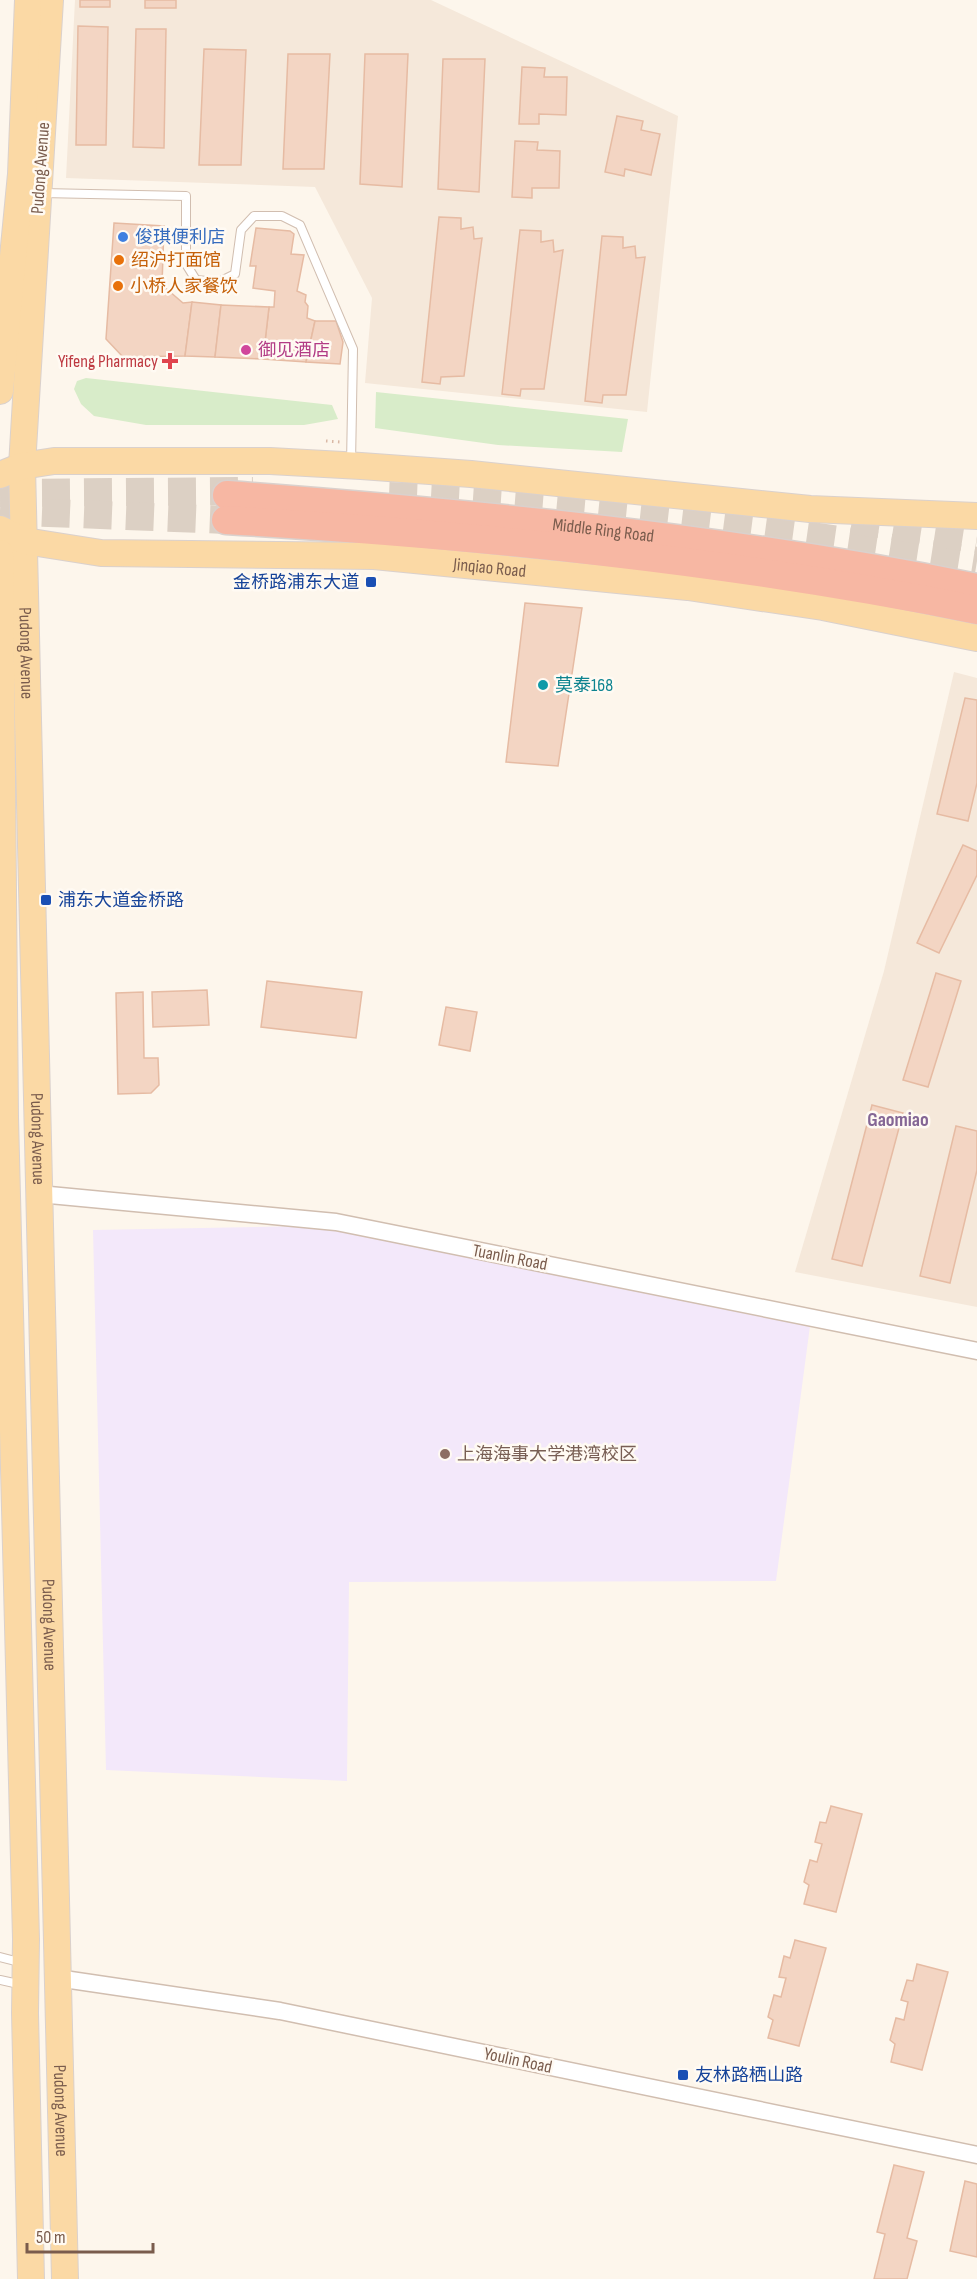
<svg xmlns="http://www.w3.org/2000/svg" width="977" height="2279" font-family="'Sofia Sans Condensed','Noto Sans SC',sans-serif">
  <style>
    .residential { fill: #f5e8da }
    .education { fill: #f3e8fa }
    .green { fill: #d8ecc9 }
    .building { fill: #f3d5c3; stroke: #e6bba3; stroke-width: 1.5 }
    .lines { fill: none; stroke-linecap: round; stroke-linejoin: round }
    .highway-tunnel { stroke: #dcd0c4; stroke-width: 28; stroke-dasharray: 28 14; stroke-linecap: butt }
    .lane-casing { stroke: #d1beb0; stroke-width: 10 }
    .street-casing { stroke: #d1beb0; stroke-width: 19 }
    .primary-casing { stroke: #dad1cd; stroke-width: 28 }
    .highway-casing { stroke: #dad1cd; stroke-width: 31 }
    .path { stroke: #d9b8a5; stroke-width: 3; stroke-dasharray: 1.5 4.5; stroke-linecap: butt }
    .lane { stroke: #fff; stroke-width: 8 }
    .street { stroke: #fff; stroke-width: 16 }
    .primary { stroke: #fbd9a5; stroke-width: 26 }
    .highway { stroke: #f7b7a3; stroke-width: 28 }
    .shop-dot { fill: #3f7fe0; stroke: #fffaf3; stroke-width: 2 }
    .food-dot { fill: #e8710a; stroke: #fffaf3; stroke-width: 2 }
    .hotel-dot { fill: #d1479c; stroke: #fffaf3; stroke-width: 2 }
    .health-dot { fill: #e0444e; stroke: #fffaf3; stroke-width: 2 }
    .transit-dot { fill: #1a4fb4; stroke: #fffaf3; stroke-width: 2 }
    .culture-dot { fill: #0f9aa8; stroke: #fffaf3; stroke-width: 2 }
    .education-dot { fill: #8d6e63; stroke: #fffaf3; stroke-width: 2 }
    .labels { text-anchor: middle; stroke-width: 5; stroke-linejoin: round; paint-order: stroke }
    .street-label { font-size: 18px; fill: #7a5c4d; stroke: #fffaf3 }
    .shop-label { font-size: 18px; fill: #366cbe; stroke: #fffaf3; text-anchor: start }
    .food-label { font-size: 18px; fill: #c56008; stroke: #fffaf3; text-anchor: start }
    .hotel-label { font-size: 18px; fill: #b23c85; stroke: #fffaf3; text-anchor: start }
    .health-label { font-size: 18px; fill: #be3a42; stroke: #fffaf3; text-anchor: end }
    .transit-label { font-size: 18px; fill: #164399; stroke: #fffaf3; text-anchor: start }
    .culture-label { font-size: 18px; fill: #0d838f; stroke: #fffaf3; text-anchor: start }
    .education-label { font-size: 18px; fill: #785e54; stroke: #fffaf3; text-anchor: start }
    .neighbourhood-label { font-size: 20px; font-weight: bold; fill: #846695; stroke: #fffaf3 }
  </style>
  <rect width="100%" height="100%" fill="#fdf6ec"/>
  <g class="residential">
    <path d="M75,0H431L678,116L647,412L365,383L372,298L315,187L66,178Z"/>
    <path d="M954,672L977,678V1307L795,1272L884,971Z"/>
  </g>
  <path class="education" d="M306,1226L495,1259L810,1326L776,1581L349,1582L347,1781L106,1770L93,1230Z"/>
  <g class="green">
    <path d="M86,378L332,405L338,419L304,425H146L94,416L81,404L74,389L77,381Z"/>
    <path d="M376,392L628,419L622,452L498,445L375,428Z"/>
  </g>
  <g class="building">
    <rect x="80" y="0" width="30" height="7"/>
    <rect x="145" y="0" width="31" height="8"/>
    <path d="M78,26L108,27L106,145H76Z"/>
    <path d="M136,29H166L164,148L133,147Z"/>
    <path d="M204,49L246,50L241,165H199Z"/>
    <path d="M288,54H330L324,169H283Z"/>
    <path d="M365,54H408L402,187L360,184Z"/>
    <path d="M443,59H485L479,192L438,189Z"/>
    <path d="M522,67L545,68L544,77H567L566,115L539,114V124H519Z"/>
    <path d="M617,116L643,121L641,130L660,134L651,175L625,169L624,176L605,172Z"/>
    <path d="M515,141L538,142L537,150L560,151L559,188H532V198L512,197Z"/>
    <path d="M439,217L461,218V229L473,227L474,239L482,238L464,376L441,377L440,384L422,382Z"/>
    <path d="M114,223L164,226L162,285L183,303L192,302L185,356L123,357L106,339Z"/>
    <path d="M256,228L290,231L294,234L291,254L304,255L297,291L306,295L305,302L308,306L307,318L315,321L306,362L263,359L269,307H274L275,291L253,288L256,266H250Z"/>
    <path d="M520,230L541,231V242L553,240L554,252L563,250L544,389H521L520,396L502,394Z"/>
    <path d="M602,236L623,237V248L635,246L636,258L645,257L626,395H603L602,403L585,401Z"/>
    <path d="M192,302L221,305L215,357L185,356Z"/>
    <path d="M221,305L269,307L263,359L215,357Z"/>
    <path d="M315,321H336L343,342L340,364L306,362Z"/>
    <path d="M525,603L582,608L558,766L506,762Z"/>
    <path d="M965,698L977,700V783L968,821L937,814Z"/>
    <path d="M963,845L977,851V875L939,953L917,943Z"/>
    <path d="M936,973L961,981L928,1087L903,1080Z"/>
    <path d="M267,981L362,992L356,1038L261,1027Z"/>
    <path d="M207,990L209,1025L153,1027L152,992Z"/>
    <path d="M143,992L144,1058H158L159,1085L151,1093L118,1094L116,993Z"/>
    <path d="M446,1007L477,1012L470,1051L439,1045Z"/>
    <path d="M872,1105L903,1113L862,1266L832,1259Z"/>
    <path d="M956,1126L977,1131V1170L950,1283L920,1276Z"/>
    <path d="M831,1806L862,1814L836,1912L804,1904L809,1885L804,1882L810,1860L817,1862L822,1844L815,1842L820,1822L826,1823Z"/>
    <path d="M795,1940L826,1948L799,2046L768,2038L773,2020L768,2017L774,1995L781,1997L786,1978L779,1977L784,1956L790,1958Z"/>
    <path d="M917,1964L948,1972L922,2070L891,2062L895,2044L890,2040L896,2018L904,2020L908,2002L901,2000L907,1980L913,1981Z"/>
    <path d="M894,2165L924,2172L907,2238L917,2241L907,2279H874L885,2234L877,2232Z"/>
    <path d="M965,2181L977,2184V2257L950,2251Z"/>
  </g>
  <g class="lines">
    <g class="highway-tunnel">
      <path d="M0,493L253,491"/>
      <path d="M389,496C586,503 783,530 977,561"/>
      <path d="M0,511L226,520"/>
      <path d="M852,520L977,539"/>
    </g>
    <g class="lane-casing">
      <g id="lane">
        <path d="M42,193L186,196V264L196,280L219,282L235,274L241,230L254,216H282L300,225L353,349L351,464"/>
        <path d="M0,1957L23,1963"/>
        <path d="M0,1980L23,1985"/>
      </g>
    </g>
    <g class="street-casing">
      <g id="street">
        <path d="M39,1194L336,1222L977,1351"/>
        <path d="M57,1978L280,2011L977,2155"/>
      </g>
    </g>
    <g class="primary-casing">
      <g id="primary">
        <path id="s1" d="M50,0L22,466L65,2279"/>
        <path d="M0,391L21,174L28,0"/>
        <path d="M0,475L22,466L54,461H270L361,466L471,474L810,509L977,516"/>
        <path id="s2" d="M0,529L25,541L101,553L374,556L688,587L823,607L977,638"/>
        <path d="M0,553L5,1117L26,1939L25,2013L31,2279"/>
      </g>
    </g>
    <g class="highway-casing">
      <g id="highway">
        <path id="s3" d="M227,495C479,514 729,538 977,588"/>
        <path d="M226,520C478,535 729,560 977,610"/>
      </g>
    </g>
    <path class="path" d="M326,441L340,442"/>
    <use href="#lane" class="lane"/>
    <use href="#street" class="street"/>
    <use href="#primary" class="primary"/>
    <use href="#highway" class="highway"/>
  </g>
  <circle class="shop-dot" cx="123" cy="237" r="6"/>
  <g class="food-dot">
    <circle cx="119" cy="260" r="6"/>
    <circle cx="118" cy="286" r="6"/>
  </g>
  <circle class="hotel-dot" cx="246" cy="350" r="6"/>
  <path class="health-dot" d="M167 352h6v6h6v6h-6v6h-6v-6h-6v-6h6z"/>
  <g class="transit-dot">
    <rect x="365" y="576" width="12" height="12" rx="3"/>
    <rect x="40" y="894" width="12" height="12" rx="3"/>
    <rect x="677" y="2069" width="12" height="12" rx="3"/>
  </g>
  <circle class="culture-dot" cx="543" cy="685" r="6"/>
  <circle class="education-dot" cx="445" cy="1454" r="6"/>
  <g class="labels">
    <g class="street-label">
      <text transform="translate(40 168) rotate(-86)" y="6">Pudong Avenue</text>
      <text dy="6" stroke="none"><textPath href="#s3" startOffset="378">Middle Ring Road</textPath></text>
      <text dy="6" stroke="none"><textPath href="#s2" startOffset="494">Jinqiao Road</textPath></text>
      <text dy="6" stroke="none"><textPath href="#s1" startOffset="654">Pudong Avenue</textPath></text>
      <text dy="6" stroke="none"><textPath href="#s1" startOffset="1140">Pudong Avenue</textPath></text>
      <text transform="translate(510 1257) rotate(11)" y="6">Tuanlin Road</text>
      <text dy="6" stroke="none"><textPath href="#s1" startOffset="1626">Pudong Avenue</textPath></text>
      <text transform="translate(518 2060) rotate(12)" y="6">Youlin Road</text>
      <text dy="6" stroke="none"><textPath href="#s1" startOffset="2112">Pudong Avenue</textPath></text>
    </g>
    <g class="shop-label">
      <text x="135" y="243">俊琪便利店</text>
    </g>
    <g class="food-label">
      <text x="131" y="266">绍沪打面馆</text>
      <text x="130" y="292">小桥人家餐饮</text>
    </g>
    <g class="hotel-label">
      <text x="258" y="356">御见酒店</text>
    </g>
    <g class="health-label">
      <text x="158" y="367">Yifeng Pharmacy</text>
    </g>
    <g class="transit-label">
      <text x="359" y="588" text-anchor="end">金桥路浦东大道</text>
      <text x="58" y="906">浦东大道金桥路</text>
      <text x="695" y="2081">友林路栖山路</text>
    </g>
    <g class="culture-label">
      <text x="555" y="691">莫泰168</text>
    </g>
    <g class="education-label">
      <text x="457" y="1460">上海海事大学港湾校区</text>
    </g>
    <g class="neighbourhood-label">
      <text x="898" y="1126">Gaomiao</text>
    </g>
  </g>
  <path d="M27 2243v9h126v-9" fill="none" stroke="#7a5c4d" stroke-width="3"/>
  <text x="36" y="2243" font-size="18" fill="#7a5c4d" stroke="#fffaf3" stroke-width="4.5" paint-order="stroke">50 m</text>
</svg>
